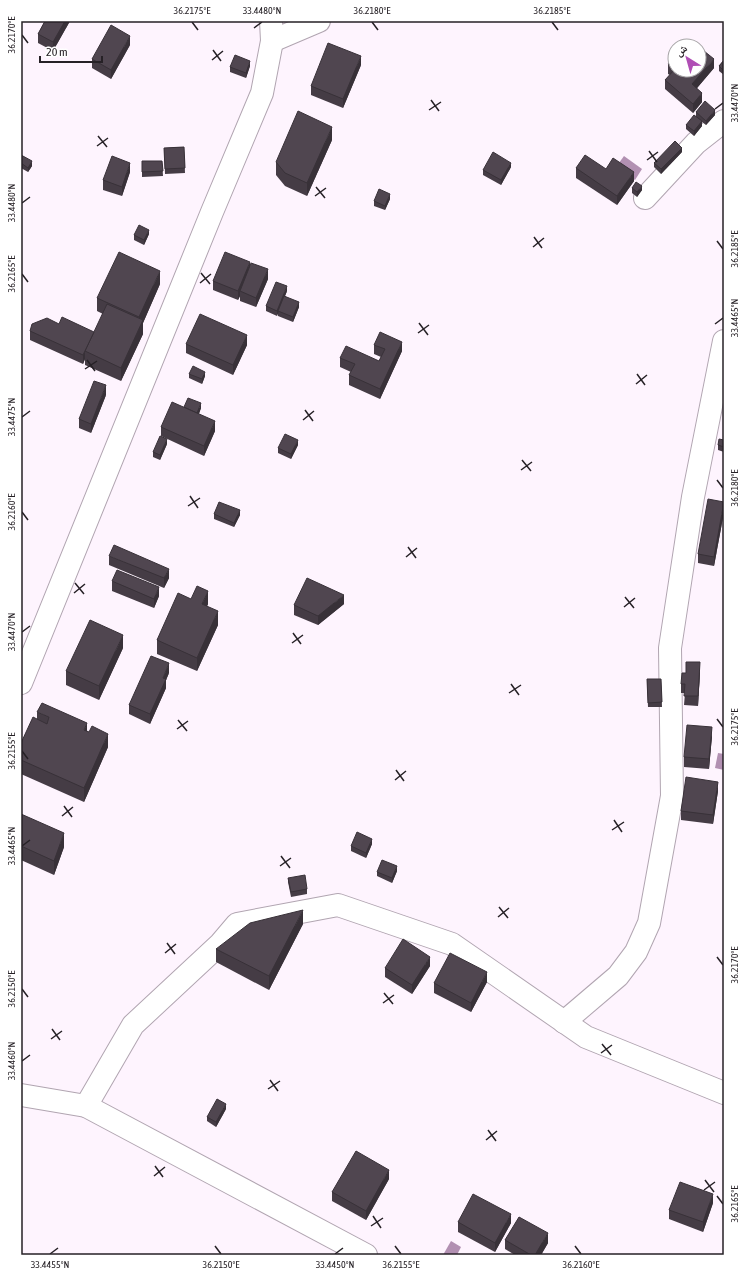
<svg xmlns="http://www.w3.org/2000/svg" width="745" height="1276" font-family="'Asap Condensed','Noto Naskh Arabic',sans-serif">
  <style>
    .water { fill: #b290b2 }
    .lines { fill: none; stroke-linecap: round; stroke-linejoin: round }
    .minor-casing { stroke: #b1a5b1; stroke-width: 24 }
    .major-casing { stroke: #b1a5b1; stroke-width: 24 }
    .minor { stroke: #fff; stroke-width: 22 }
    .major { stroke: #fff; stroke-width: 22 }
    .wall { fill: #453c45 }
    .shaded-wall { fill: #383138 }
    .building { fill: #504650; stroke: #383138 }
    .ticks { fill: none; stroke: #262126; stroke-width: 1.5 }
    .neatline { fill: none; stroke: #262126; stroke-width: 1.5 }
    .ticks-label { font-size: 10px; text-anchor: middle; fill: #262126 }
  </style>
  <rect width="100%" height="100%" fill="#fef4fe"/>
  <g class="water">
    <path d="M624,156L642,169L635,180L616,167Z"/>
    <path d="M718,753L724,754V770L715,768Z"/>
    <path d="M451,1241L461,1247L457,1255H443Z"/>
  </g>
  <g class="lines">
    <g class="minor-casing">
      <g id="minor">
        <path d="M272,41L319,21"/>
        <path d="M645,198L696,143L724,121"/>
        <path d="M564,1022L618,976L636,952L649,923L672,796L670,648L693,497L724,341"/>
        <path d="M21,1095L86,1106L366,1255"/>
        <path d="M86,1106L133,1025L220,944L237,924L338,905L452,944L586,1037L724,1093"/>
      </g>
    </g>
    <g class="major-casing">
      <path id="major" d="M21,683L212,212L262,93L272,41L271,21"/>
    </g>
    <use href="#minor" class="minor"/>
    <use href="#major" class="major"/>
  </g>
  <g class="wall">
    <path d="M45,21H70L53,51L38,43V34Z"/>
    <path d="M130,45L111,79L92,68V59Z"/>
    <path d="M724,60V75L719,71V66Z"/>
    <path d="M668,64L714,68L697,88L702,102L693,113L665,89V80L670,75L668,74Z"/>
    <path d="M361,65L343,108L311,95V86Z"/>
    <path d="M250,66L246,78L230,72V67Z"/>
    <path d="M696,112L715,115L706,125L702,122V126L694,136L686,129V125L696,116Z"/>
    <path d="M332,140L307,196L285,186L276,175V162Z"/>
    <path d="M184,147L185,173L165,174L164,148Z"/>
    <path d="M682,152L661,174L654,167V163Z"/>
    <path d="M21,155L32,166L28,172L21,168Z"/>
    <path d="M142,161H162L163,176L142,177Z"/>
    <path d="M511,167L501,185L483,175V170Z"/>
    <path d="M576,168L634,181L617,205L576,178Z"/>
    <path d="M130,172L122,196L103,190V180Z"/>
    <path d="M632,188L642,190L637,197L632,193Z"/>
    <path d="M390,199L385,210L374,206V201Z"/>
    <path d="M149,234L144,245L134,240V235Z"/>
    <path d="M250,266L268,279L256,307L240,301V296L238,300L213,290V281Z"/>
    <path d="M160,284L143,323V334L121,381L85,365V359L83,364L30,340V331L59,324L94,334L103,314L97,311V298Z"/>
    <path d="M287,291L285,296L299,307L293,322L278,316V312L277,316L266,311V306Z"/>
    <path d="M186,344L247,345L233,375L186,353Z"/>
    <path d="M374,345L402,351L380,399L349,385V375L351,372L340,367V358L379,361L381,357L374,354Z"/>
    <path d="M189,374L205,376L202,384L189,378Z"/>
    <path d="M106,395L91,433L79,428V419Z"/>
    <path d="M184,407L201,408L199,414L215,431L204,456L161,436V427Z"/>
    <path d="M724,440V452L718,450V445Z"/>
    <path d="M167,444L160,460L153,457V452Z"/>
    <path d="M298,445L291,459L278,453V448Z"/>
    <path d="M724,512L714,566L698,563V554Z"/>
    <path d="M214,514L240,515L234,527L214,519Z"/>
    <path d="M109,556L169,578L164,588L109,565Z"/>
    <path d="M112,581L159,596L154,608L112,591Z"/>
    <path d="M191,599L208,604L207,606L218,625L197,671L157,654V640Z"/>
    <path d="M344,604L318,625L294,615V605Z"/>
    <path d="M123,648L99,700L66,685V671Z"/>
    <path d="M700,672L698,706L684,705L685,693H681V684Z"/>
    <path d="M169,673L166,680V688L150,724L129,714V705Z"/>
    <path d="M647,679H661L662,707H648Z"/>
    <path d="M37,712L87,731L108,747L84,802L21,774V743L37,719Z"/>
    <path d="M712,736L709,769L684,767V757Z"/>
    <path d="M718,791L713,824L681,820V811Z"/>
    <path d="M21,814L64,847L54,875L21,860Z"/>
    <path d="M372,844L366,858L351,851V846Z"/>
    <path d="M397,871L392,883L377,876V872Z"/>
    <path d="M288,878L307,889V894L291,897L288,882Z"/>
    <path d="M303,924L269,990L216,962V949Z"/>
    <path d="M430,966L412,994L385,977V968Z"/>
    <path d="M487,982L471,1012L434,993V983Z"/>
    <path d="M226,1109L216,1127L207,1121V1117Z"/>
    <path d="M389,1179L366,1220L332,1201V1192Z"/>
    <path d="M713,1203L703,1232L669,1219V1210Z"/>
    <path d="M458,1222L511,1223L495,1252L458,1232Z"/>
    <path d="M505,1240L548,1243L541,1255H515L505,1249Z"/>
  </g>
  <g class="shaded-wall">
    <path d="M65,21H70L53,51V42Z"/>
    <path d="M130,36V45L111,79V70Z"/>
    <path d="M361,56V65L343,108V99Z"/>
    <path d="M714,59V68L692,94V84Z"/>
    <path d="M250,61V66L246,78V73Z"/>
    <path d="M702,93V102L693,113V104Z"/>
    <path d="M715,110V115L706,125V121Z"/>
    <path d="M702,121V126L694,136V131Z"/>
    <path d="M332,127V140L307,196V183Z"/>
    <path d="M682,148V152L661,174V169Z"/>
    <path d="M32,161V166L28,172V168Z"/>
    <path d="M130,163V172L122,196V187Z"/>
    <path d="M511,163V167L501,185V180Z"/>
    <path d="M634,172V181L617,205V196Z"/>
    <path d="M642,186V190L637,197V192Z"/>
    <path d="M390,194V199L385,210V206Z"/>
    <path d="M149,230V234L144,245V240Z"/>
    <path d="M250,262V271L240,291V296L238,300V291Z"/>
    <path d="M268,269V279L256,307V298Z"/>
    <path d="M160,271V284L143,323V334L121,381V368L139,328V317Z"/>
    <path d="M287,286V291L277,316V311Z"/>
    <path d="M299,302V307L293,322V317Z"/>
    <path d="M94,332V341L85,351V359L83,364V355Z"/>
    <path d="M247,335V345L233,375V365Z"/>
    <path d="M402,342V351L380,399V389Z"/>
    <path d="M205,372V376L202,384V379Z"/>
    <path d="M106,385V395L91,433V424Z"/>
    <path d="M201,403V408L197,418V414Z"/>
    <path d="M215,421V431L204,456V446Z"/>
    <path d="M167,439V444L160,460V455Z"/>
    <path d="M298,440V445L291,459V454Z"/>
    <path d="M724,502V512L714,566V557Z"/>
    <path d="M240,510V515L234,527V523Z"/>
    <path d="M169,569V578L164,588V578Z"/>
    <path d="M159,587V596L154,608V599Z"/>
    <path d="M208,591V604L202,617V604Z"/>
    <path d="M344,595V604L318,625V616Z"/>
    <path d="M218,611V625L197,671V658Z"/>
    <path d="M123,635V648L99,700V686Z"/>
    <path d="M700,662V672L698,706V696Z"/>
    <path d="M169,663V673L166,680V688L150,724V714L163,678Z"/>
    <path d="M87,723V737L84,730Z"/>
    <path d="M712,727V736L709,769V759Z"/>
    <path d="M108,734V747L84,802V788Z"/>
    <path d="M718,782V791L713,824V815Z"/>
    <path d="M64,833V847L54,875V861Z"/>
    <path d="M372,839V844L366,858V853Z"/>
    <path d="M397,866V871L392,883V878Z"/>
    <path d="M303,910V924L269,990V976Z"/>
    <path d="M430,957V966L412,994V985Z"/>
    <path d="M487,972V982L471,1012V1003Z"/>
    <path d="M226,1104V1109L216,1127V1122Z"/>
    <path d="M389,1170V1179L366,1220V1211Z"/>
    <path d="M713,1194V1203L703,1232V1222Z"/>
    <path d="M511,1214V1223L495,1252V1243Z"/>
    <path d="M548,1233V1243L541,1255H535Z"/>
  </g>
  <g class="building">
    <path d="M45,21H65L53,42L38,34Z"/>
    <path d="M111,25L130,36L111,70L92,59Z"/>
    <path d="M328,43L361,56L343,99L311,86Z"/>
    <path d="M699,47L714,59L692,84L702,93L693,104L665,80L674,70L668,64L675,56V70H699Z"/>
    <path d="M235,55L250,61L246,73L230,67Z"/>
    <path d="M724,60V71L719,66Z"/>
    <path d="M705,101L715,110L706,121L696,112Z"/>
    <path d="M298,111L332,127L307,183L285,173L276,162Z"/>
    <path d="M694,115L702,121L694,131L686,125Z"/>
    <path d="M675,141L682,148L661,169L654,163Z"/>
    <path d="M184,147L185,168L165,169L164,148Z"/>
    <path d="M493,152L511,163L501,180L483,170Z"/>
    <path d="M21,155L32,161L28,168L21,163Z"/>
    <path d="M585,155L606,169L613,158L634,172L617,196L576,168Z"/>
    <path d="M112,156L130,163L122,187L103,180Z"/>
    <path d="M142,161H162L163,171L142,172Z"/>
    <path d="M636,182L642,186L637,192L632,188Z"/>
    <path d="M379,189L390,194L385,206L374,201Z"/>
    <path d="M139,225L149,230L144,240L134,235Z"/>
    <path d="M119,252L160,271L139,317L97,298Z"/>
    <path d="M225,252L250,262L238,291L213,281Z"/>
    <path d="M251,263L268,269L256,298L240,291Z"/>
    <path d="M276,282L287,286L277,311L266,306Z"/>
    <path d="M284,296L299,302L293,317L278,311Z"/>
    <path d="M107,304L143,320L121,368L85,351Z"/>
    <path d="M200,314L247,335L233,365L186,344Z"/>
    <path d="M62,317L94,332L83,355L30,331L32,324L47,318L59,324Z"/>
    <path d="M380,332L402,342L380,389L349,375L355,364L340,358L346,346L379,361L385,349L374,345Z"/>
    <path d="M193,366L205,372L202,379L189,374Z"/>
    <path d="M94,381L106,385L91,424L79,419Z"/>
    <path d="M188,398L201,403L197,413L184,407Z"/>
    <path d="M172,402L215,421L204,446L161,427Z"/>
    <path d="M285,434L298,440L291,454L278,448Z"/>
    <path d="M160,436L167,439L160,455L153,452Z"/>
    <path d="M719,439L724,440V447L718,445Z"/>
    <path d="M708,499L724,502L714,557L698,554Z"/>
    <path d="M219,502L240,510L234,523L214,514Z"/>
    <path d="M114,545L169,569L164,578L109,556Z"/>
    <path d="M117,570L159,587L154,599L112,581Z"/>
    <path d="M307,578L344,595L318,616L294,605Z"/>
    <path d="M197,586L208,591L202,604L218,611L197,658L157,640L178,593L191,599Z"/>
    <path d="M90,620L123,635L99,686L66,671Z"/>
    <path d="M151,656L169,663L163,678L166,679L150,714L129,705Z"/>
    <path d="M686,662H700L698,696H684L685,684H681L682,673H686Z"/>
    <path d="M647,679H661L662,702L648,703Z"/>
    <path d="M42,703L87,723L84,730L89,732L92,726L108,734L84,788L21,760V743L33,717L47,724L49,717L37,712Z"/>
    <path d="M687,725L712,727L709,759L684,757Z"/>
    <path d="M686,777L718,782L713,815L681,811Z"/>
    <path d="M21,814L64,833L54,861L21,846Z"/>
    <path d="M357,832L372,839L366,853L351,846Z"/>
    <path d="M382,860L397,866L392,878L377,872Z"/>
    <path d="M305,875L307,889L291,892L288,878Z"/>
    <path d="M303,910L269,976L216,949L250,923Z"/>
    <path d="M403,939L430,957L412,985L385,968Z"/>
    <path d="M450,953L487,972L471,1003L434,983Z"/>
    <path d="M217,1099L226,1104L216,1122L207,1117Z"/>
    <path d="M356,1151L389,1170L366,1211L332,1192Z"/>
    <path d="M680,1182L713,1194L703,1222L669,1210Z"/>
    <path d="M473,1194L511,1214L495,1243L458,1222Z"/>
    <path d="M519,1217L548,1233L535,1255H531L505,1240Z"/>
  </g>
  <path class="ticks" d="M192,22L198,30M372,22L378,30M552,22L558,30M254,28L262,22M22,35L28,43M213,50L221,61M212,60L223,51M431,100L439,111M715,109L723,103M429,110L441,102M98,136L107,147M97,146L108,138M649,151L657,162M647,160L658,152M316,187L325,198M315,196L326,188M22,203L30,197M534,237L542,248M717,241L723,249M533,247L544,238M201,273L210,284M22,274L28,282M200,283L211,274M419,323L428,335M715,324L723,318M418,333L429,325M87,360L95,371M85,369L97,361M637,374L645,385M636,384L647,375M305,410L313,421M22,417L30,411M303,420L314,411M522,460L531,471M521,470L532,462M717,480L723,488M190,496L198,508M188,506L200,498M22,512L28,520M408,547L416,558M406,557L417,548M75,583L84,594M74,593L85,584M625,597L634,608M624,607L635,598M22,632L30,626M293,633L301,644M292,643L303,635M511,684L519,695M509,693L521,685M717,719L723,727M178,720L187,731M177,729L188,721M22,751L28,759M396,770L404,781M395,780L406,771M64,806L72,817M62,816L73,807M614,820L622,832M612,830L624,822M22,846L30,840M281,856L290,868M280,866L291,858M499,907L508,918M498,917L509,908M167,943L175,954M165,953L176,944M717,957L723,965M22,989L28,997M384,993L393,1004M383,1003L394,995M52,1029L60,1040M51,1039L62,1031M602,1044L611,1055M601,1053L612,1045M22,1061L30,1055M270,1080L278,1091M268,1089L280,1081M488,1130L496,1141M486,1140L497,1131M155,1166L163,1177M154,1176L165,1167M705,1180L714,1192M704,1190L715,1182M717,1196L723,1204M373,1216L381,1228M371,1226L383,1218M215,1246L221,1254M395,1246L401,1254M575,1246L581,1254M50,1254L58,1248M335,1254L343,1248"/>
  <rect width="745" height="1276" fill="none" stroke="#ffffff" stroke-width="44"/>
  <g transform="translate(687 58) rotate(323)"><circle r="19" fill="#ffffff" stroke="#a8a6a8"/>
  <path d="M0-3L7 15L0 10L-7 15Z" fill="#b04eb5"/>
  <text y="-6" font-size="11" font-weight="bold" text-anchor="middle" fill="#262126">ش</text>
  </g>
  <path d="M40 56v6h62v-6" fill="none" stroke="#262126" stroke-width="2"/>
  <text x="46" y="56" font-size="12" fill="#262126" stroke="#ffffff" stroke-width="3" paint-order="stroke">20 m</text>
  <rect x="22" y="22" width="701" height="1232" class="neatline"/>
  <g class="ticks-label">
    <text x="192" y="14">36.2175°E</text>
    <text x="262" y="14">33.4480°N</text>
    <text x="372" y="14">36.2180°E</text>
    <text x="552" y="14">36.2185°E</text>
    <text transform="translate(11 35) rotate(-90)" y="4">36.2170°E</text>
    <text transform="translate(734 103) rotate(-90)" y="4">33.4470°N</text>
    <text transform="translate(11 203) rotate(-90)" y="4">33.4480°N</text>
    <text transform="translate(734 249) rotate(-90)" y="4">36.2185°E</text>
    <text transform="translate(11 274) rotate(-90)" y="4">36.2165°E</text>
    <text transform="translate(734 318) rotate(-90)" y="4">33.4465°N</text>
    <text transform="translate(11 417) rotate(-90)" y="4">33.4475°N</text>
    <text transform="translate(734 488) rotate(-90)" y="4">36.2180°E</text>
    <text transform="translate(11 512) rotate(-90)" y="4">36.2160°E</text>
    <text transform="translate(11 632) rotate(-90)" y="4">33.4470°N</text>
    <text transform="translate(734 727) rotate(-90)" y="4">36.2175°E</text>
    <text transform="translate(11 751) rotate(-90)" y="4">36.2155°E</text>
    <text transform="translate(11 846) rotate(-90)" y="4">33.4465°N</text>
    <text transform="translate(734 965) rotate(-90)" y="4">36.2170°E</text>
    <text transform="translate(11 989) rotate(-90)" y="4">36.2150°E</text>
    <text transform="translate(11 1061) rotate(-90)" y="4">33.4460°N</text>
    <text transform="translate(734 1204) rotate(-90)" y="4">36.2165°E</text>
    <text x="50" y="1268">33.4455°N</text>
    <text x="221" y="1268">36.2150°E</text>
    <text x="335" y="1268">33.4450°N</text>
    <text x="401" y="1268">36.2155°E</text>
    <text x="581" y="1268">36.2160°E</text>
  </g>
</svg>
